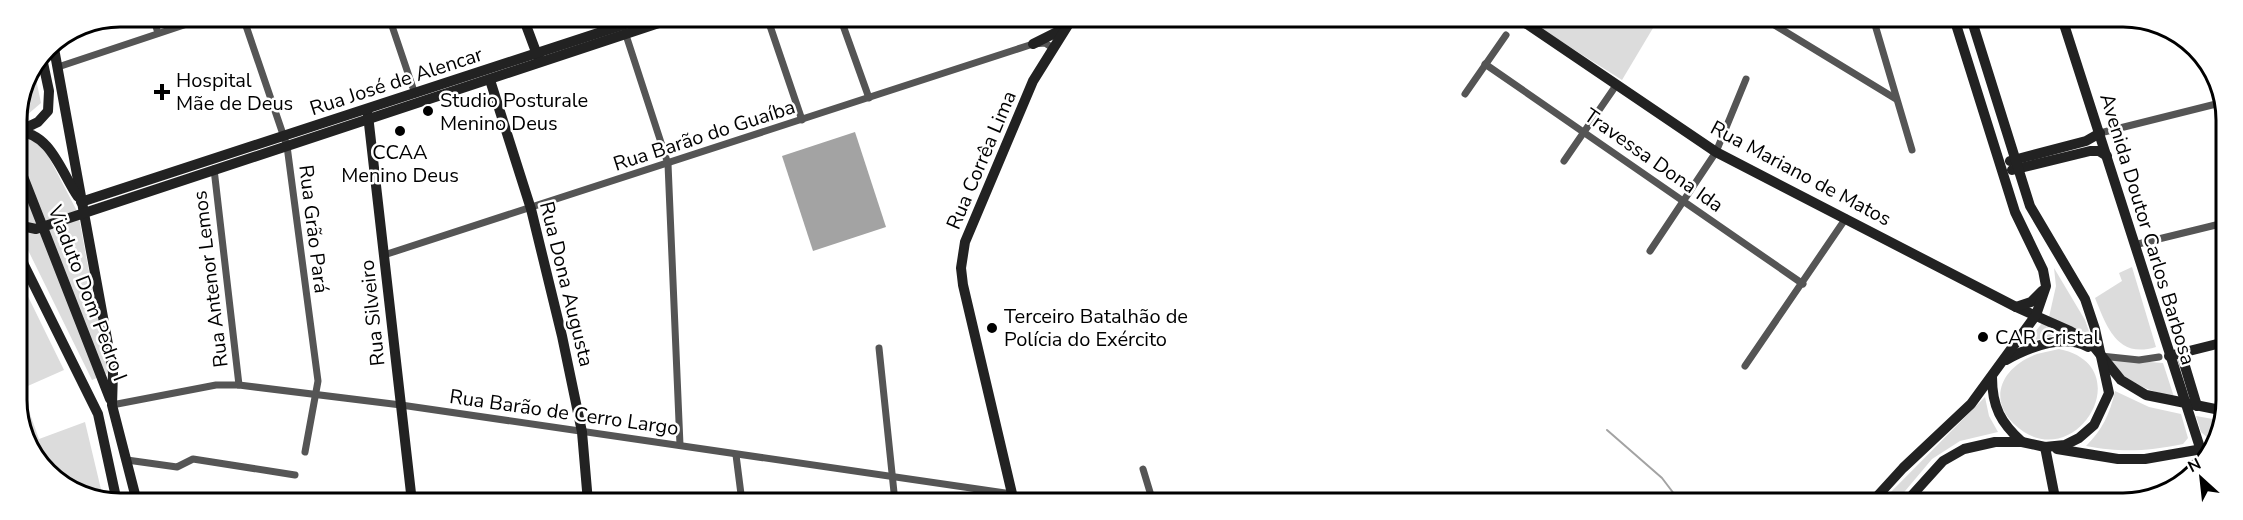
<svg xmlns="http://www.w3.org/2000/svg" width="2243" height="520" font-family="'Nunito Sans',sans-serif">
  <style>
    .green { fill: #dcdcdc }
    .water { fill: #a3a3a3 }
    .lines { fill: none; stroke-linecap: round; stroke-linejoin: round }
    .stream { stroke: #a3a3a3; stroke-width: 2 }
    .street { stroke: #555; stroke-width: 7 }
    .secondary { stroke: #222; stroke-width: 10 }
    .poi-dot { fill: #000; stroke: #fff; stroke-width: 2 }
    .labels { text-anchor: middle; stroke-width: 5; stroke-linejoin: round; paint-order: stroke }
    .poi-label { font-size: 20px; fill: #000; stroke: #fff; text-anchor: start }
    .street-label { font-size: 20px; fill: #000; stroke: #fff }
    .rim { fill: none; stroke: #000; stroke-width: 3 }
  </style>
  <rect width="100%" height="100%" fill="#fff"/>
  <g class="green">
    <path d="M1524,18H1659L1622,80Z"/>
    <path d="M35,74L41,103L27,115L78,213L108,373L92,380L27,248L17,224V114Z"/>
    <path d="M2132,267L2156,347C2117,359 2107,327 2095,298L2122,281L2119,273Z"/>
    <path d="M2054,268L2085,320L2091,337L2049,317L2056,286Z"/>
    <path d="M18,276L64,370L21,389L39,439L85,422L104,502L47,473L19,420Z"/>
    <path d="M2043,322L2065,333L2027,342Z"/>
    <path d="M2059,349C2138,365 2081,468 2024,432C1986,407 1996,369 2037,354C2044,352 2052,351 2059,349Z"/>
    <path d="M2112,359L2163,363L2174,397C2149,391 2128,383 2110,363Z"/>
    <path d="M2115,391L2149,407L2181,414L2188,438L2183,444C2147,451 2123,453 2086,446C2102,430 2110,414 2115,391Z"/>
    <path d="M1985,397L1989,416L1998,432L1960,441L1932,459L1895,503H1880Z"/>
    <path d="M2196,416L2224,421L2214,438L2209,439L2201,432Z"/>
  </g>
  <path class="water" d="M855,132L886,227L813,251L782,156Z"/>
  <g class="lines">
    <path class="stream" d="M1607,430L1662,478L1681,503"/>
    <g class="street">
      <path d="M153,17L158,33"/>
      <path d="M243,17L287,146L318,381L305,452"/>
      <path d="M389,17L415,94"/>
      <path d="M767,17L802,120"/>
      <path d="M840,17L869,98"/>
      <path d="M1763,18L1896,99"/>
      <path d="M1873,18L1912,150"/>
      <path d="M625,32L668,164L680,445"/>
      <path d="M1485,64L1803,284"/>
      <path d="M58,67L208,17"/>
      <path d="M1465,94L1506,35"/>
      <path d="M2100,133L2224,102"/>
      <path d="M1564,161L1617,84"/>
      <path d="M214,169L239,385"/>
      <path d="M2134,245L2224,223"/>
      <path d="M1650,251L1716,152L1746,79"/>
      <path d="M384,255L1033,44L1045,43L1053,48"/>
      <path d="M879,348L895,502"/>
      <path d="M2101,356L2139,360L2159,357"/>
      <path d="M1745,366L1846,218"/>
      <path d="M112,405L216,385H239L401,405L1012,494"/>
      <path d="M736,455L742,502"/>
      <path d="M127,460L177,467L193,459L295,475"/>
      <path d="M1143,469L1153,502"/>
    </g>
    <g class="secondary">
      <path d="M523,17L539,60"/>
      <path d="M1518,18L1716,152L2016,307L2070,331L2091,343L2121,380L2146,395L2225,411"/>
      <path d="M2062,18L2203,457"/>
      <path d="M53,43L113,372L112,405L137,502"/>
      <path d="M1033,44L1065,28"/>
      <path d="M490,80L531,209L562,336L582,432L588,502"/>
      <path d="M368,115L412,502"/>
      <path d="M17,132C50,131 62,174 78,197"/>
      <path d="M17,132L38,122L48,111L49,91L42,58"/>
      <path d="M17,161L110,399"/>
      <path d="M2010,161L2086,141L2100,133"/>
      <path d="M2012,170L2090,151H2099L2107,156"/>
      <path d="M81,202L647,17"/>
      <path d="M17,225L36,229L677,17"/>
      <path d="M18,246L24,265L98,414L117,502"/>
      <path d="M2016,307L2031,302L2042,291"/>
      <path d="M2181,353L2197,406"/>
      <path d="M2169,356L2225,342"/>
      <path d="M2006,360C2030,347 2063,333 2088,347"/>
      <path d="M1992,377C1992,407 2001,423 2022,442"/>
      <path d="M2045,447L2056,503"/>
      <path d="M2057,449L2118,459H2145L2208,448"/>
      <path d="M1014,502L963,285L961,268L965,242L1033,81L1073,17"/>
      <path d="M1871,503L1903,468L1971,404L2036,315L2046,286L2043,270L2015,212L1954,18"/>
      <path d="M1905,503L1943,461L1964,449L1995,442H2022L2045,447L2065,445L2079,438L2094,425L2109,393L2095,329L2085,299L2030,206L1971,18"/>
    </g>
  </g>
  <g class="poi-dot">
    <path d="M159 83h6v6h6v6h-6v6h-6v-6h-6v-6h6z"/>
    <circle cx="428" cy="111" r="6"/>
    <circle cx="400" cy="131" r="6"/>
    <circle cx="992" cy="328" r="6"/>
    <circle cx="1983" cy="337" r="6"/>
  </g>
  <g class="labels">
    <g class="poi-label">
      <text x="176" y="87">Hospital<tspan x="176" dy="23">Mãe de Deus</tspan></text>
      <text x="440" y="107">Studio Posturale<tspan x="440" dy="23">Menino Deus</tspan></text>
      <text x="400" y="159" text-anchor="middle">CCAA<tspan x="400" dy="23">Menino Deus</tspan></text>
      <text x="1004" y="323">Terceiro Batalhão de<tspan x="1004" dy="23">Polícia do Exército</tspan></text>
      <text x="1995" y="344">CAR Cristal</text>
    </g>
    <g class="street-label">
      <text transform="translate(396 81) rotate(-18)" y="7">Rua José de Alencar</text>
      <text transform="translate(704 135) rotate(-18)" y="7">Rua Barão do Guaíba</text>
      <text transform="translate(981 160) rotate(-67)" y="7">Rua Corrêa Lima</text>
      <text transform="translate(1654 160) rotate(35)" y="7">Travessa Dona Ida</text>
      <text transform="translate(1801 173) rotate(28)" y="7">Rua Mariano de Matos</text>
      <text transform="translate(314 229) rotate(83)" y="7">Rua Grão Pará</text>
      <text transform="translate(2148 229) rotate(73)" y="7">Avenida Doutor Carlos Barbosa</text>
      <text transform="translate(210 279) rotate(-97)" y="7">Rua Antenor Lemos</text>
      <text transform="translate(567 284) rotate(76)" y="7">Rua Dona Augusta</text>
      <text transform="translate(88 293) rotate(69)" y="7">Viaduto Dom Pedro I</text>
      <text transform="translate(372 313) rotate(-96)" y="7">Rua Silveiro</text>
      <text transform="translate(564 412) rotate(8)" y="7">Rua Barão de Cerro Largo</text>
    </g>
  </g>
  <path d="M0 0H2243V520H0ZM120 27H2123A93 93 0 0 1 2216 120V400A93 93 0 0 1 2123 493H120A93 93 0 0 1 27 400V120A93 93 0 0 1 120 27Z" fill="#fff" fill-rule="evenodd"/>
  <path class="rim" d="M120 27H2123A93 93 0 0 1 2216 120V400A93 93 0 0 1 2123 493H120A93 93 0 0 1 27 400V120A93 93 0 0 1 120 27Z"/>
  <g transform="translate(2201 478) rotate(333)" stroke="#ffffff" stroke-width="4.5" paint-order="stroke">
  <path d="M0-4.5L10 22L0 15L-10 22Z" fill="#000000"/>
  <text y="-9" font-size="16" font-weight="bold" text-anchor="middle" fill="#000000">N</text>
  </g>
</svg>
